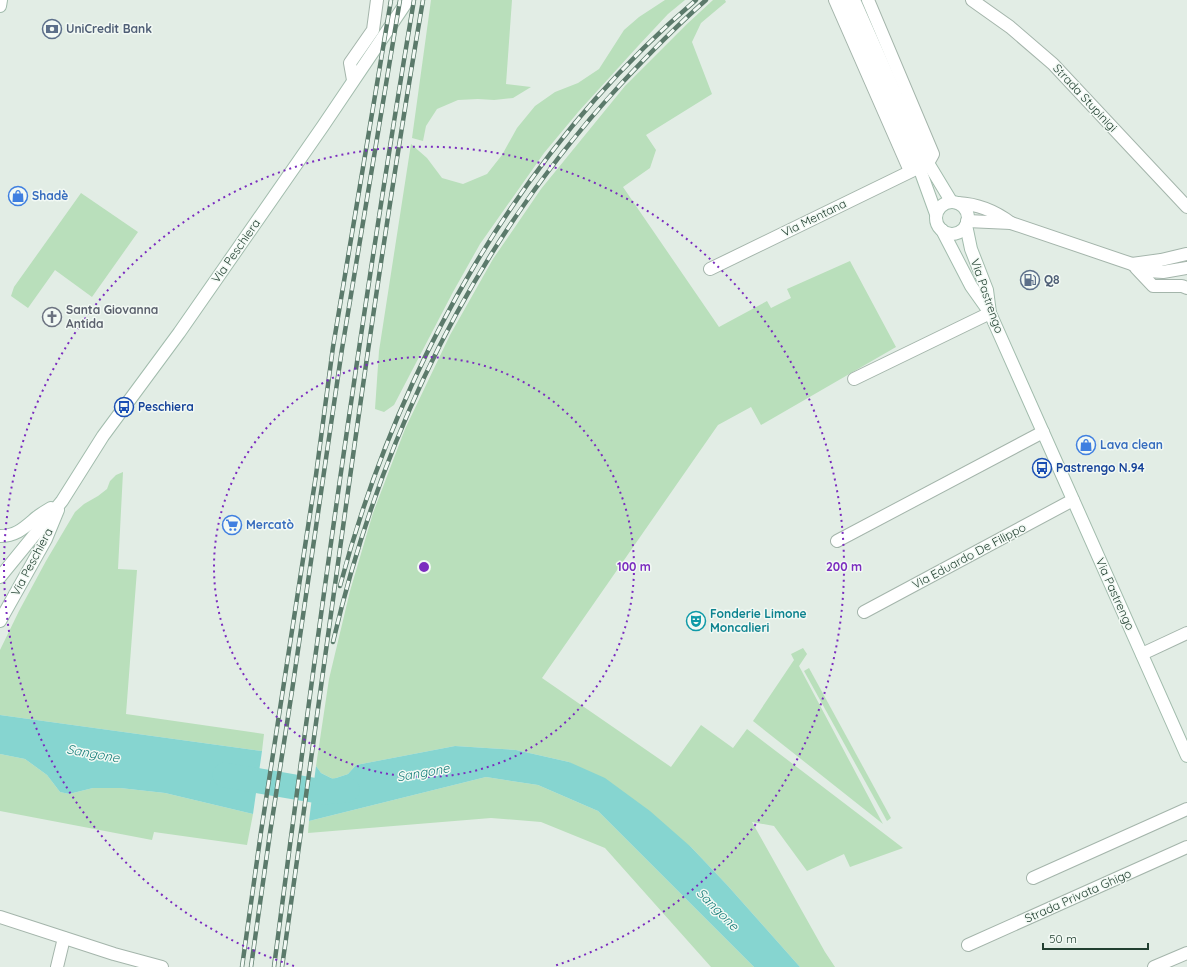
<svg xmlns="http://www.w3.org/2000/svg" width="1187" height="967" font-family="Quicksand,sans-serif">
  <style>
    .green { fill: #b9dfbb }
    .water { fill: #86d5d0 }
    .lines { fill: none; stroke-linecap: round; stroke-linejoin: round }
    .river { stroke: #86d5d0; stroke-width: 25 }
    .street-casing { stroke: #a4b5ab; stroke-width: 14 }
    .secondary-casing { stroke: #a2bcad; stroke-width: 14 }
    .street { stroke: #fff; stroke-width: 12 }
    .secondary { stroke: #fff; stroke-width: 12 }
    .rail-casing { stroke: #5b7a6b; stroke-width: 4.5 }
    .rail { stroke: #f2f9f4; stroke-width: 3; stroke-dasharray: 9; stroke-linecap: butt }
    .ring { fill: none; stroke: #7b2cbf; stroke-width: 2; stroke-dasharray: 2 4 }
    .labels { text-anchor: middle; stroke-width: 3; stroke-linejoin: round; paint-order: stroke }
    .service-label { font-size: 12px; font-weight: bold; fill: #4e5e75; stroke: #f2f9f4; text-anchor: start }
    .street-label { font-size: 12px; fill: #213f30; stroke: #f2f9f4 }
    .shop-label { font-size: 12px; font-weight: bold; fill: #366cbe; stroke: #f2f9f4; text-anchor: start }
    .worship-label { font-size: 12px; font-weight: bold; fill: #5b616d; stroke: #f2f9f4; text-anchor: start }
    .transit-label { font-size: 12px; font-weight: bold; fill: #164399; stroke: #f2f9f4; text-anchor: start }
    .culture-label { font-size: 12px; font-weight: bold; fill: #0d838f; stroke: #f2f9f4; text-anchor: start }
    .water-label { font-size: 13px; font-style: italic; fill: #177e79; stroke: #f2f9f4 }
    .centre { fill: #7b2cbf; stroke: #f2f9f4; stroke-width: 2 }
    .ring-label { font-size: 12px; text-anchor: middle; font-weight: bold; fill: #7b2cbf; stroke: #f2f9f4; stroke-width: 3; stroke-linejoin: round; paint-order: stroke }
  </style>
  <rect width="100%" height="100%" fill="#e2ede5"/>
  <g class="green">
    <path d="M431,0H512L506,84L531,87L513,98L494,100L478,99L458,100L437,109L426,126L423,141L412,138Z"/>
    <path d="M665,0H685L668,14L639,45L579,111L544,153L480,244L453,292L394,405L384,412L375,409L379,351L411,144L427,158L442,178L463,184L487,174L502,155L517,128L535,106L555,92L578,83L599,69L624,30L639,17Z"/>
    <path d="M713,0H725L726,2L701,23L692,42L712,94L646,135L656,150L650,168L623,187L719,327L767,301L771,308L791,298L787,289L850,261L896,347L761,425L751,407L718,425L542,678L671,767L701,725L733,748L747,729L903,848L850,867L844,854L807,871L774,826L752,822L825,952L835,967H800L728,886L691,847L569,762L516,750L455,746L356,765L348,774L333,779L321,773L316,766L329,679L350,591L373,513L405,429L450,335L493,259L541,189L625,86L687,24Z"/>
    <path d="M81,193L138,232L92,297L55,270L28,308L11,296L14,287Z"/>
    <path d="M123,472L118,569L137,570L126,714L264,734L262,751L0,715V650L19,611L46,561L75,512L84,504L98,496L107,489L110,481L116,475Z"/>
    <path d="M803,648L807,654L799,666L883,824L753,721L794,660L791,654Z"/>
    <path d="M809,668L891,818L887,821L804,671Z"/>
    <path d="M0,754L25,759L47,775L60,792L69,794L93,788H120L165,793L253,814L247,845L154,832L152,840L0,811Z"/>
    <path d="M486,777L538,785L598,811L754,967H711L605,848L541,822L491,818L308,833L309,821Z"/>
  </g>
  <g class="water">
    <path d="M0,715L262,751L253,814L165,793L120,788H93L69,794L60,792L47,775L25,759L0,754Z"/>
    <path d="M455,746L516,750L569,762L605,778L650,811L691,847L728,886L800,967H754L598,811L538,785L486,777L309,821L316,766L321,773L333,779L348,774L356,765Z"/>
  </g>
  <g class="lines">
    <path class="river" d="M225,775L324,792L347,790"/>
    <g class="street-casing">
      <g id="street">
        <path d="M835,0L910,171"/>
        <path d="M972,0L1010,27L1053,64L1187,207"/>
        <path d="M353,80L350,63L373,30L377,0"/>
        <path d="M958,203C979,204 995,211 1011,223"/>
        <path d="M967,221L1011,223L1132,264L1147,271L1163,272L1187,268"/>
        <path d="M1132,264L1161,260L1186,254"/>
        <path d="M1136,268L1153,286H1182L1187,288"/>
        <path d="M710,269L928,163L933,154L868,0"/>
        <path d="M854,379L990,313"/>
        <path d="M837,541L1043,432"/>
        <path d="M864,612L1073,500"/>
        <path d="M1142,654L1187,633"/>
        <path d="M1033,878L1187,809"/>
        <path d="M0,917L114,954L162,967"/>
        <path d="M968,945L1187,847"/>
        <path d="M57,967L64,938"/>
        <path d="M1154,967L1187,953"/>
      </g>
    </g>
    <g class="secondary-casing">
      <g id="secondary">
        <path d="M845,0L919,167L936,214"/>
        <path d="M854,0L922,153L951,201"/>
        <path d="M0,6L1,0"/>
        <circle cx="952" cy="218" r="16"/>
        <path d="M966,225L971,249L987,290L990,313L1187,756"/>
        <path d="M942,230L971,286L988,310"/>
        <path d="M0,536C17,536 25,527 37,517C41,514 46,511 51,508"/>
        <path d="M0,577L62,501L103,436L179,333L323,126L408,0"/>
        <path d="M0,621L46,539L58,510"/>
      </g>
    </g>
    <use href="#street" class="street"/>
    <use href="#secondary" class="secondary"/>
    <g class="rail-casing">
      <g id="rail">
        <path d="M340,586C399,364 520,150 696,0"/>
        <path d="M333,642C382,433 474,244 620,85C647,56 675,27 706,0"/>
        <path d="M242,967L261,832L316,475L333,347L391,0"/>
        <path d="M251,967L270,833L292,691L342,349L400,0"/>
        <path d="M274,967C316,644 360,321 414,0"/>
        <path d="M282,967C328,645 368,321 423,0"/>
      </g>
    </g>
    <use href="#rail" class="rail"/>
  </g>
  <g class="ring">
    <circle cx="424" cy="567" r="210"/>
    <path d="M294 966A420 420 0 1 1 554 966"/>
  </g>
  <defs>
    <g id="bank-ring" transform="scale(1)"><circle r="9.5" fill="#f2f9f4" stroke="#5c6f8a" stroke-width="1.5"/><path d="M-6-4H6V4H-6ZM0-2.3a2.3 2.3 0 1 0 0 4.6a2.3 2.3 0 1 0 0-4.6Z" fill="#5c6f8a"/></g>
    <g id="shop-ring" transform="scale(1)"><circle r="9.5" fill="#f2f9f4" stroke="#3f7fe0" stroke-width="1.5"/><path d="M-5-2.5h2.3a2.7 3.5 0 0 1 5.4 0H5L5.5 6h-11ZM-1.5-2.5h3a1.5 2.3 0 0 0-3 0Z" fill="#3f7fe0"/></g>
    <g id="fuel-ring" transform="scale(1)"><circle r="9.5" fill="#f2f9f4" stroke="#5c6f8a" stroke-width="1.5"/><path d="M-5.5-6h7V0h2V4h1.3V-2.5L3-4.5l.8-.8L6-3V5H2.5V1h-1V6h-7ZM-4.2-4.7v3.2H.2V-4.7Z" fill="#5c6f8a"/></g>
    <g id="church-ring" transform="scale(1)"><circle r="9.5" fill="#f2f9f4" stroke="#6b7280" stroke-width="1.5"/><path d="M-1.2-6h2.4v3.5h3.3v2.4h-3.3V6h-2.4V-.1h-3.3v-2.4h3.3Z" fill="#6b7280"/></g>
    <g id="bus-ring" transform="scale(1)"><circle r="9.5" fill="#f2f9f4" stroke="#1a4fb4" stroke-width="1.5"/><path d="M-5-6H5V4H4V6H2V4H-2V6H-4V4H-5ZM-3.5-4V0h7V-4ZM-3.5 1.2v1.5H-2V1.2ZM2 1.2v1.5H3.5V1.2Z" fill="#1a4fb4"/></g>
    <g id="supermarket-ring" transform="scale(1)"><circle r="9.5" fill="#f2f9f4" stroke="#3f7fe0" stroke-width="1.5"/><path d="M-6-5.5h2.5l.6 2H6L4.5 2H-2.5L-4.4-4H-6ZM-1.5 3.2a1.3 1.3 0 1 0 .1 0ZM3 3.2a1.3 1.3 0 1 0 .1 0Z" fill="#3f7fe0"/></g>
    <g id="theatre-ring" transform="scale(1)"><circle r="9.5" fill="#f2f9f4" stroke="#0f9aa8" stroke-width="1.5"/><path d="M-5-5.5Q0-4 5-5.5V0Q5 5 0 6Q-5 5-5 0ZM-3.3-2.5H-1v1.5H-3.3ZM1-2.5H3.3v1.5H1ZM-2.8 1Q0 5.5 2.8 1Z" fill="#0f9aa8"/></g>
  </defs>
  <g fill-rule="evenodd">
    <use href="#bank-ring" x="52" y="29"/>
    <use href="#shop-ring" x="18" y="196"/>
    <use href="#fuel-ring" x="1030" y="280"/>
    <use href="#church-ring" x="52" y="317"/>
    <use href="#bus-ring" x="124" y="407"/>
    <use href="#shop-ring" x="1086" y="445"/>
    <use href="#bus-ring" x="1042" y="468"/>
    <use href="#supermarket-ring" x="232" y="525"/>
    <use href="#theatre-ring" x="696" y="621"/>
  </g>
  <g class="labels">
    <g class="service-label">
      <text x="66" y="33">UniCredit Bank</text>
      <text x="1044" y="284">Q8</text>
    </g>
    <g class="street-label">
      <text transform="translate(1085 98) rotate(47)" y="4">Strada Stupinigi</text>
      <text transform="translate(814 218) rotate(-26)" y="4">Via Mentana</text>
      <text transform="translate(236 251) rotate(-55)" y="4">Via Peschiera</text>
      <text transform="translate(987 296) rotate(71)" y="4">Via Pastrengo</text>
      <text transform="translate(969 556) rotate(-28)" y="4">Via Eduardo De Filippo</text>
      <text transform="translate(32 562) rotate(-62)" y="4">Via Peschiera</text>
      <text transform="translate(1115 594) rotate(66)" y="4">Via Pastrengo</text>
      <text transform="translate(1078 896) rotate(-24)" y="4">Strada Privata Ghigo</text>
    </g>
    <g class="shop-label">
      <text x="32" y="200">Shadè</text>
      <text x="1100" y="449">Lava clean</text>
      <text x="246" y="529">Mercatò</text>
    </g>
    <g class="worship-label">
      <text x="66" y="314">Santa Giovanna<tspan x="66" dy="14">Antida</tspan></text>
    </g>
    <g class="transit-label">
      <text x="138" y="411">Peschiera</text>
      <text x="1056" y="472">Pastrengo N.94</text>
    </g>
    <g class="culture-label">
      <text x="710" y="618">Fonderie Limone<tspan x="710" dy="14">Moncalieri</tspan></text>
    </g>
    <g class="water-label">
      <text transform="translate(93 753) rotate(10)" y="5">Sangone</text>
      <text transform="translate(423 772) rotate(-10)" y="5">Sangone</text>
      <text transform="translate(718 909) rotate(45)" y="5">Sangone</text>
    </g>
  </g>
  <circle cx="424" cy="567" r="6" class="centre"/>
  <g class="ring-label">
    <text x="634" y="571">100 m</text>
    <text x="844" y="571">200 m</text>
  </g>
  <path d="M1043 943v6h105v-6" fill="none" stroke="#213f30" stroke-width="2"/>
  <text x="1049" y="943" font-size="12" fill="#213f30" stroke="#f2f9f4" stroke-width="3" paint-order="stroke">50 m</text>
</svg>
